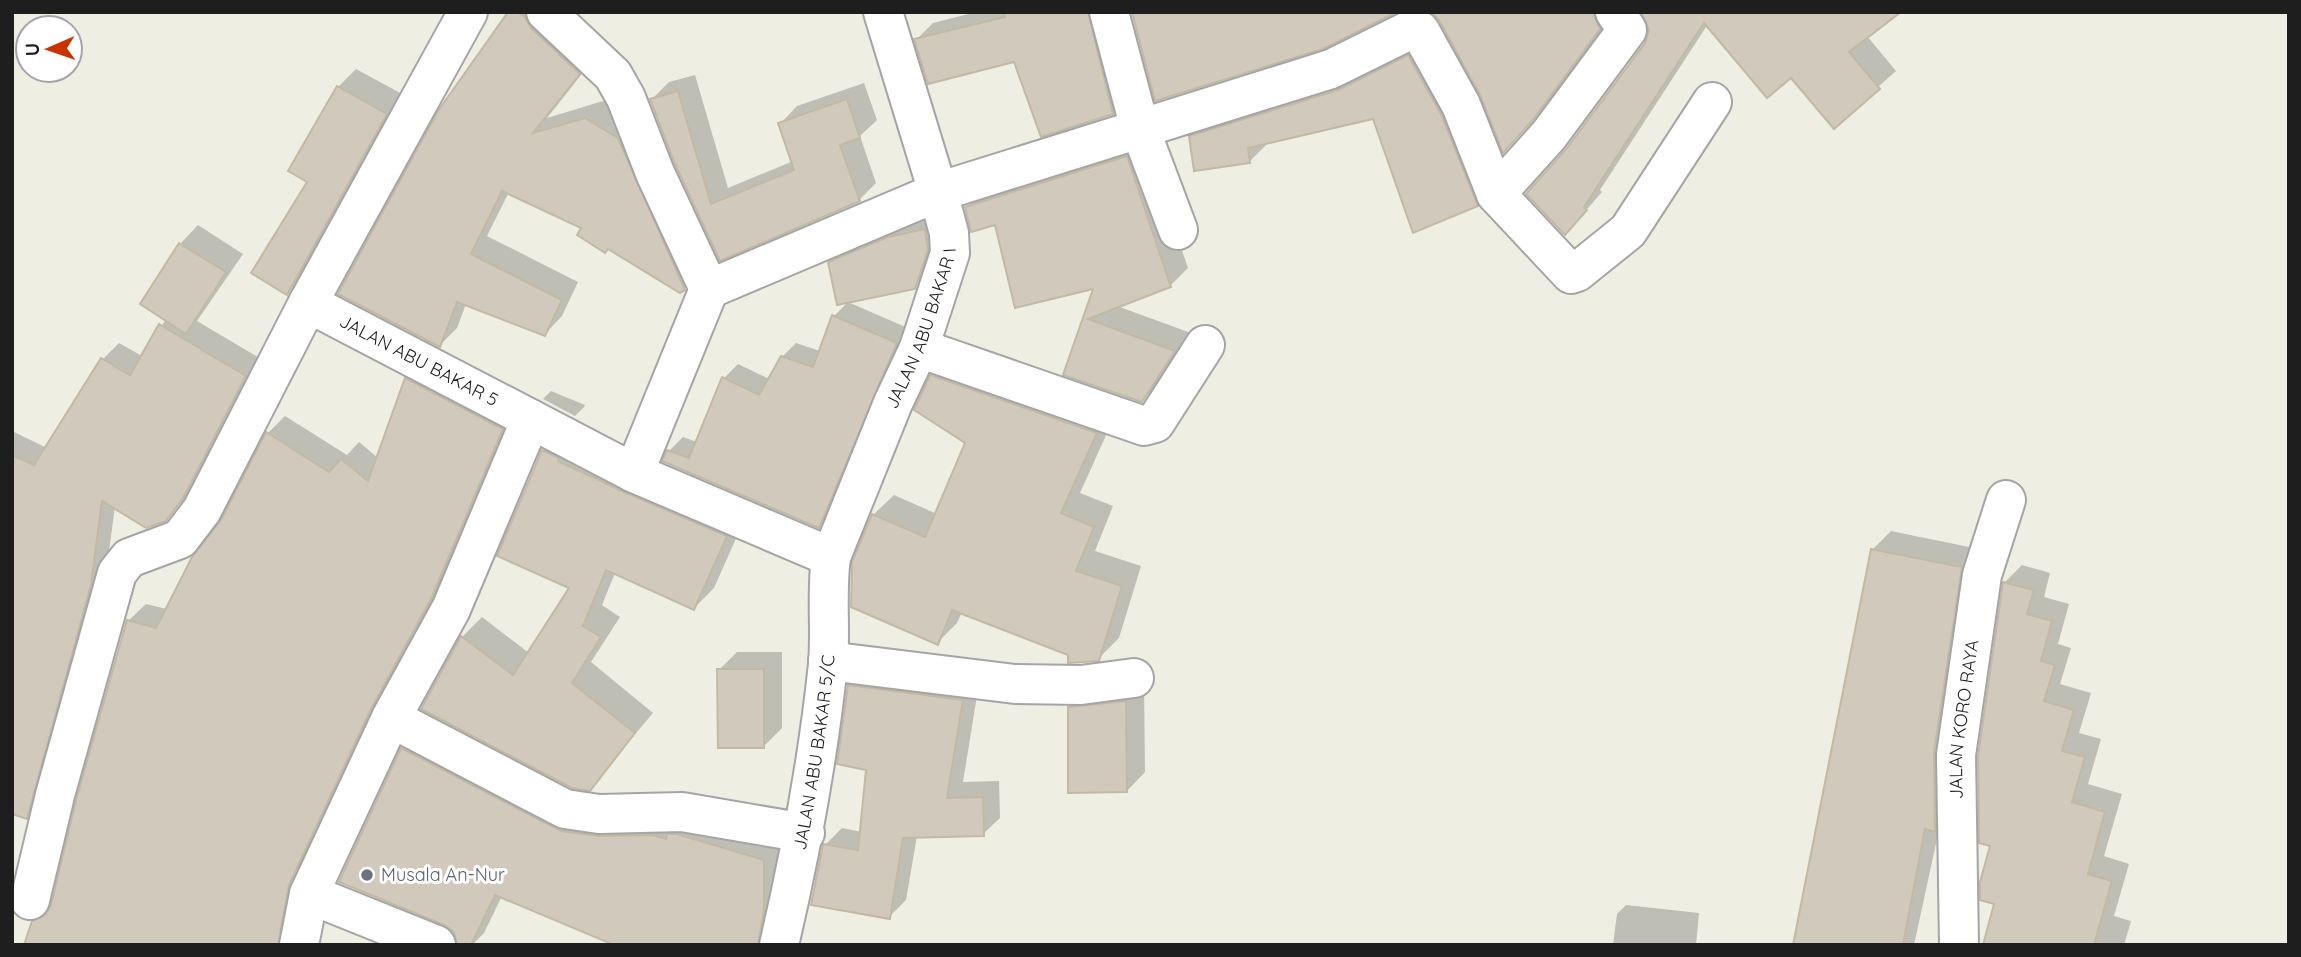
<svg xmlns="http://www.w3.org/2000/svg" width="2301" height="957" font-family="Quicksand,sans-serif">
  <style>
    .shadow { fill: #0003 }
    .building { fill: #d0c9bc; stroke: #c2b9a4; stroke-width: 2 }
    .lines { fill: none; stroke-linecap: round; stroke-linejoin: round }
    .minor-casing { stroke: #a5a5a5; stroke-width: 42 }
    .minor { stroke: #fff; stroke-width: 38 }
    .worship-dot { fill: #6b7280; stroke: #fff; stroke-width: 2.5 }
    .labels { text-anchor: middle; stroke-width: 6; stroke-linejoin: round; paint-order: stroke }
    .street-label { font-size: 18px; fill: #1e1e1e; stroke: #fff }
    .worship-label { font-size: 18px; fill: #5b616d; stroke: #fff; text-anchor: start }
  </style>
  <rect width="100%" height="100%" fill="#efeee3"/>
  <g class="shadow">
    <path d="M510,12H550L596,56L547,118L603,101L635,121L701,271L684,288L608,247L584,227L509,192L487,236L578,282L562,316L545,334L466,304L457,328L440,345Z"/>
    <path d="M976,12H1109L1129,96L1113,113L1016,60L916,40L933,23Z"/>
    <path d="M1432,12H1615L1549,102L1520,134L1482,94L1440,19Z"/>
    <path d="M1643,12L1867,36L1896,71L1834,126L1791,75L1708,24L1600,190L1602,192L1581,216L1568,149L1646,43L1651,31Z"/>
    <path d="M1427,38L1495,186L1477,204L1374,117L1268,143L1250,161L1191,137L1210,118Z"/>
    <path d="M356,69L404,95L305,275L287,293L309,181L338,87Z"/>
    <path d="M695,75L728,188L793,161L780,124L797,106L864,83L877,120L860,136L876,183L859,200L721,258L652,99L669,82Z"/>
    <path d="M1144,139L1188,268L1170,286L1117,306L1191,333L1160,383L1142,400L1065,374L1096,287L967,207L984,190Z"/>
    <path d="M943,212L933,268L914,287L830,263L848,245Z"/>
    <path d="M198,225L243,254L197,321L261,359L199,480L182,502L165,519L115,506L107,567L43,801L26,817L12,431L47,448L103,359L119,343L142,356L166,319L180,244Z"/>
    <path d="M848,302L910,329L833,512L819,526L669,451L683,437L697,442L724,378L738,364L769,379L782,357L796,343L820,351L834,316Z"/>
    <path d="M952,356L1116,413L1080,493L1113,506L1095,551L1141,566L1119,638L1098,659L1069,654L962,612L957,623L937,643L873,515L894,495L937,514L967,443L932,376Z"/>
    <path d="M424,362L519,412L289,945H26L33,922L51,904L128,621L146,604L167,609L223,521L268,433L285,416L347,455L359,442L378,458L407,379Z"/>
    <path d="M551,391L585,405L584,407L575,416L543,399Z"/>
    <path d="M563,431L746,516L714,588L694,608L615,573L602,605L620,617L591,662L653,713L589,789L462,637L482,617L529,653L572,587L499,555L543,451Z"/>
    <path d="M1891,531L1979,549L1940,825L1914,945H1818L1872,550Z"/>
    <path d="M2022,565L2050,573L2044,597L2069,604L2058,644L2071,648L2060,684L2091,693L2079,733L2101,739L2088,784L2122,794L2104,856L2129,864L2114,916L2131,921L2124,945H1985L1996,903L1992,845L1980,757L2005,582Z"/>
    <path d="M737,652H782V728L764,746L719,670Z"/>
    <path d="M866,669L979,683L963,782L999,781L1000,818L983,834L917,836L906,900L889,917L825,845L842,828L862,832L868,769L849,686Z"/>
    <path d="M1144,684L1145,772L1127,791L1070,707L1088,689Z"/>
    <path d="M419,733L578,815L780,844L776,945H611L612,942L502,896L484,933L472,945H459L403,749Z"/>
    <path d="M1626,905L1699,913L1696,945H1613L1617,914Z"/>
  </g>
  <g class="building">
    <path d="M508,12H517L525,17L531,28L580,74L533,133L585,118L618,138L685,290L680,293L608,249L605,253L577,235L581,228L502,191L471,254L562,300L545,336L457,302L440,347L338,294L438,111Z"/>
    <path d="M1004,12H1088L1113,114L1041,137L1014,62L928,84L914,39L1005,17Z"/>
    <path d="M1132,12H1397L1323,49L1155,101Z"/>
    <path d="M1431,12H1593L1600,29L1532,121L1503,153L1480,95L1439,20Z"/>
    <path d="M1641,12H1901L1849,52L1880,89L1834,129L1791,78L1767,98L1704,23L1584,207L1587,210L1565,235L1526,194L1567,148L1645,43L1649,30Z"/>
    <path d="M1408,55L1441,114L1478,206L1413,233L1373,119L1248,148L1250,163L1194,171L1189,136L1338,90Z"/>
    <path d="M337,86L387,114L287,295L251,273L307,182L288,171Z"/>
    <path d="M678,91L711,204L794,170L778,123L847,99L860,138L840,145L860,201L720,261L675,164L650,99Z"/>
    <path d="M1127,156L1171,287L1088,319L1175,351L1142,402L1063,375L1093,289L1015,308L995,225L971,232L965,207Z"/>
    <path d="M925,229L928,250L915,289L837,305L828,262L888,237Z"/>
    <path d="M179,243L226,272L186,334L140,304Z"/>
    <path d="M832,315L897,343L819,528L662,461L667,450L689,458L722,377L759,395L781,356L813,367Z"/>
    <path d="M159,324L246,376L183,498L166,521L146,528L102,501L91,585L27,819L12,814V455L34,465L101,358L130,375Z"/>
    <path d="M930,375L1097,433L1061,513L1094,527L1076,571L1122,586L1099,661L1068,663V655L952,610L938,645L851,607L852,562L872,514L925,537L965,443L914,410Z"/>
    <path d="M405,378L503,429L431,599L371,709L289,885L278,945H24L32,921L45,915L51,905L76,800L127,620L156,628L192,557L221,520L266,432L329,472L341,459L368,481Z"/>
    <path d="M542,450L559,458L558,461L624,492L727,536L694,610L606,570L583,626L601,637L572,683L635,733L590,791L572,788L421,709L461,636L513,675L569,588L497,556Z"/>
    <path d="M1871,549L1962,567L1934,752L1935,832L1925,829L1903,945H1793Z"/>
    <path d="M2003,582L2034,590L2027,614L2052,621L2041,661L2055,665L2044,701L2074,710L2062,751L2085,757L2072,802L2105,812L2088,874L2112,881L2094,945H1983L1994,904L1980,900V882L1990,846L1979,843L1978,756Z"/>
    <path d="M717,669H764V748H718Z"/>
    <path d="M848,685L963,700L947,798L983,797L984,836L903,838L890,919L811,905L823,844L858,850L866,770L837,764Z"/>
    <path d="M1126,701L1127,792L1068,793V707Z"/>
    <path d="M401,748L561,831L599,836L653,835L666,839L667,834H677L764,860V911L758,945H614L495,895L471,945H457L454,932L444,925L339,882Z"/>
  </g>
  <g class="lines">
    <g class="minor-casing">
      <g id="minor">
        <path id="s1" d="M468,12L308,303L634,473L831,557"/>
        <path d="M546,12L613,75L626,98L655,173L709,289"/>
        <path d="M1109,12L1140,129L1178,230"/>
        <path d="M1496,194L1549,135L1627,30L1615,12"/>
        <path d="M919,348L1144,426L1155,423L1205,345"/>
        <path d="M634,473L709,289L938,192L1331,69L1412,29L1420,31L1461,105L1496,194L1571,274L1577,272L1628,231L1712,102"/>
        <path d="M828,661L1015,684L1081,685L1134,678"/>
        <path d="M391,718L565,809L599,814L682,812L805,833"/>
        <path d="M309,894L436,945"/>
        <path d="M30,900L55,795L117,573L129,558L180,539L202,510L308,303"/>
        <path d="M299,945L309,894L391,718L451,609L531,419"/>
        <path id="s2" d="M779,945C801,851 818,760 828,664C831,629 826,593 831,557L893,403L919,348L950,253L949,233L938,192L883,12"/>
        <path id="s3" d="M1959,945L1956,755L1982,575L2006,500"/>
      </g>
    </g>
    <use href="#minor" class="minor"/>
  </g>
  <circle class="worship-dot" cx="367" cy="875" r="7"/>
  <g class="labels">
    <g class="street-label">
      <text dy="6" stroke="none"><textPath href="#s2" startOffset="639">JALAN ABU BAKAR I</textPath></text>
      <text dy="6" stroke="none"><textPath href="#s1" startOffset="457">JALAN ABU BAKAR 5</textPath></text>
      <text dy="6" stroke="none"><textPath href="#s3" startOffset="226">JALAN KORO RAYA</textPath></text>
      <text dy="6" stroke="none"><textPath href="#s2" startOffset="196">JALAN ABU BAKAR 5/C</textPath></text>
    </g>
    <g class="worship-label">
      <text x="381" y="881">Musala An-Nur</text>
    </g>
  </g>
  <rect width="2301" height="957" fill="none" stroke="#1e1e1e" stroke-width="28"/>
  <g transform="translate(49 49) rotate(268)"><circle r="33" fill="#ffffff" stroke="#a5a5a5" stroke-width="2"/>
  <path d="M0-5L12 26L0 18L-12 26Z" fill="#cb3200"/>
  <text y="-10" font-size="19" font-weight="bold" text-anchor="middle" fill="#1e1e1e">U</text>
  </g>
</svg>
